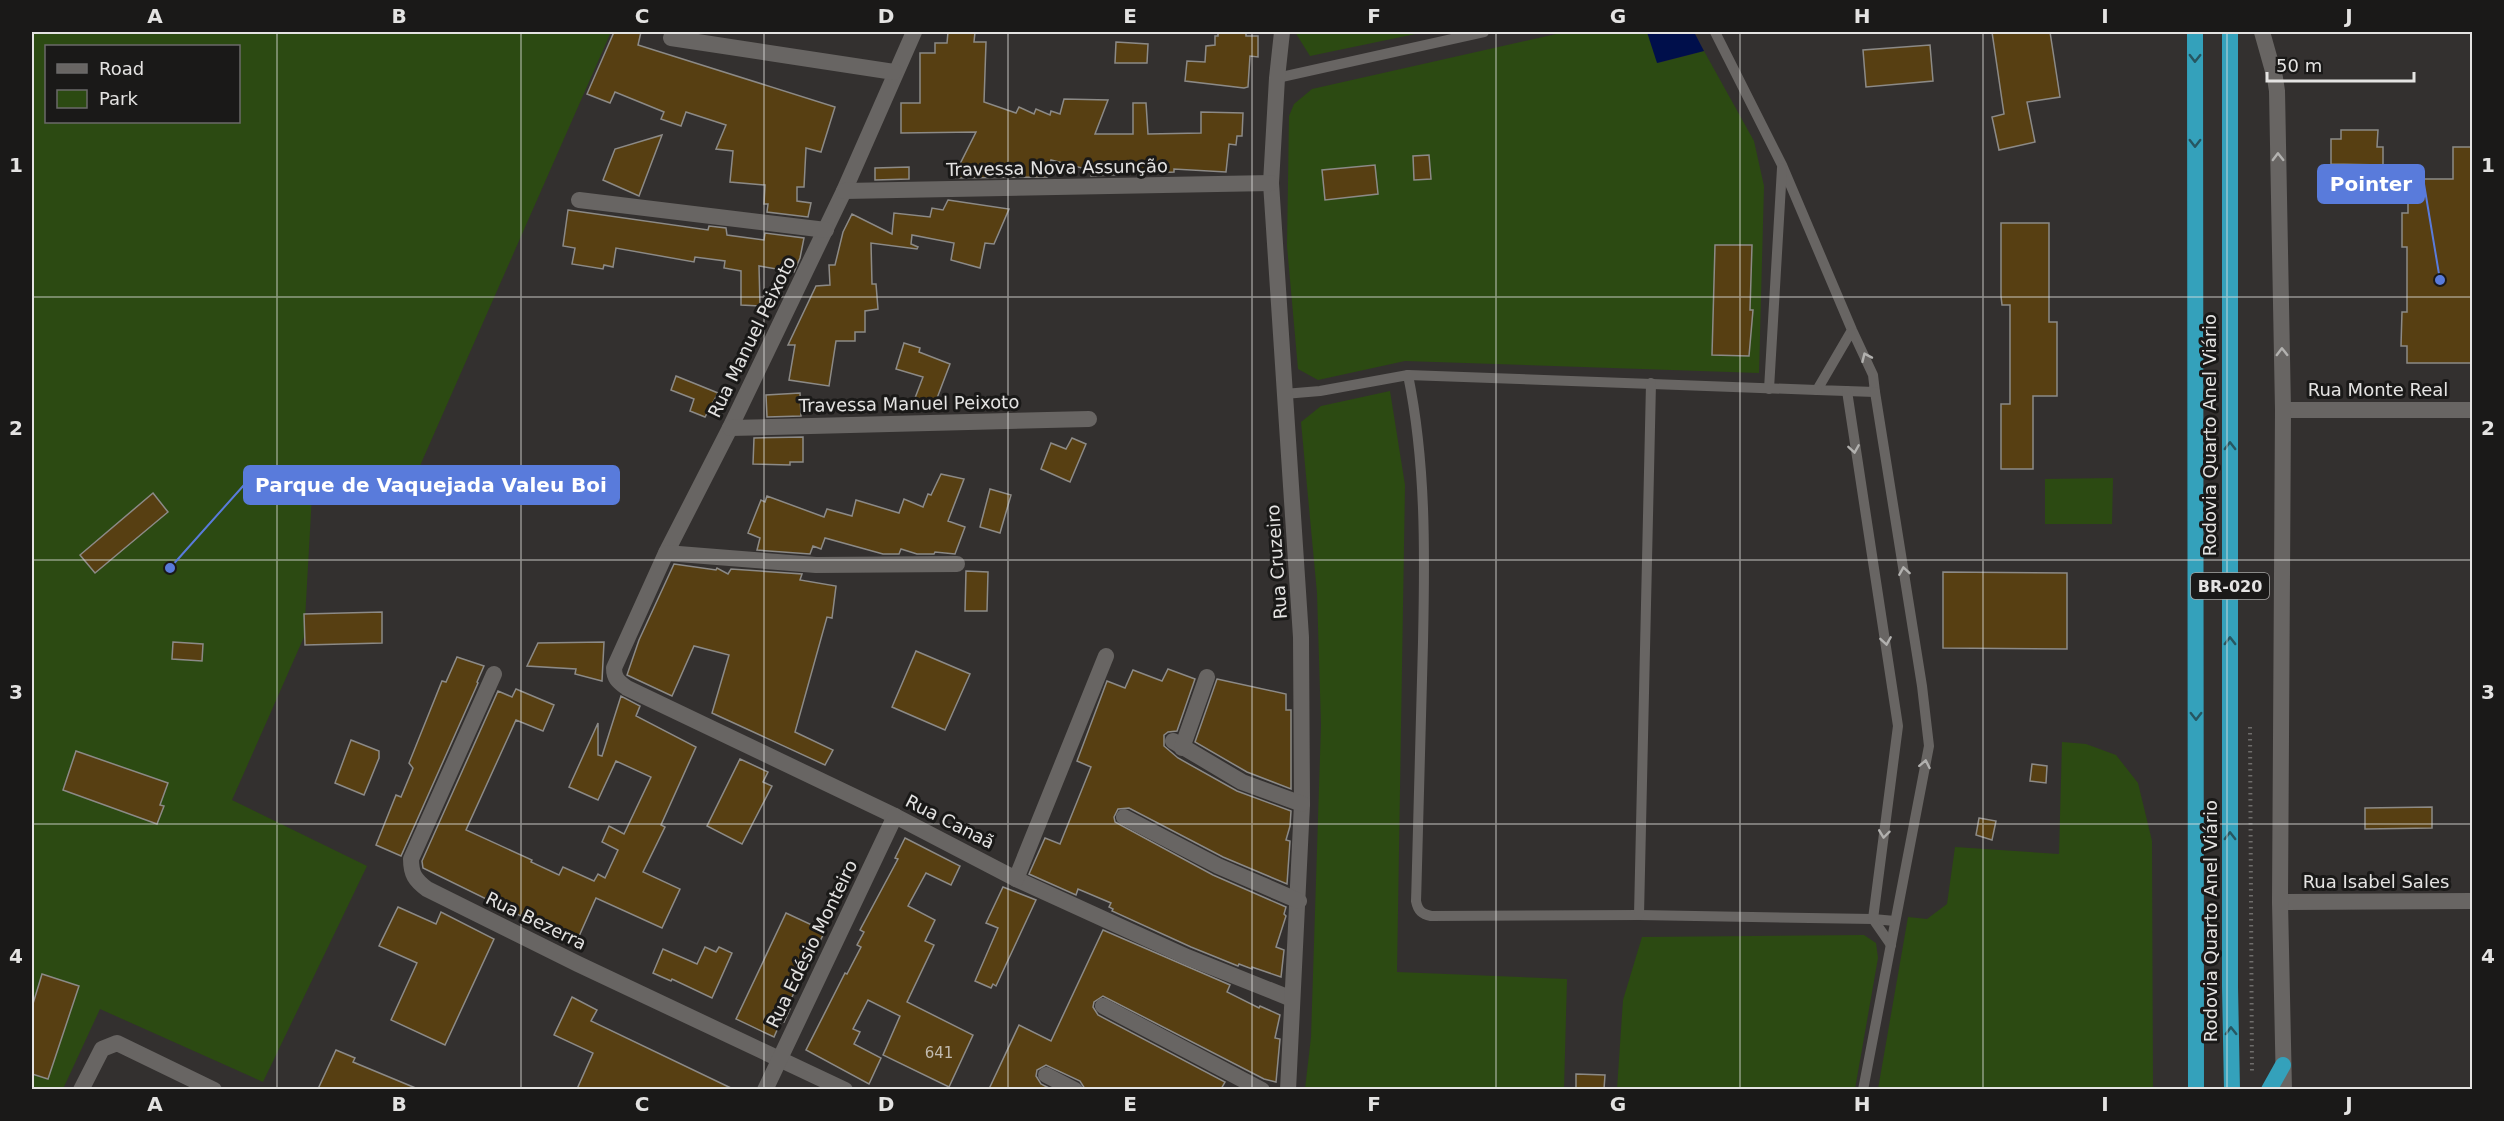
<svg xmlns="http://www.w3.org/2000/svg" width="2504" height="1121" font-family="'DejaVu Sans',sans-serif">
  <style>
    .green { fill: #2c4a12; fill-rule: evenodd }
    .water { fill: #000f4b }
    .building { fill: #573f12; stroke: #8c8a87; stroke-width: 1.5 }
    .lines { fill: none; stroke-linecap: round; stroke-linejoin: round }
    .path { stroke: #6e6c6b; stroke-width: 4; stroke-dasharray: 1.5 4.5; stroke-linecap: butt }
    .service { stroke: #686563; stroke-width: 10 }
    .minor { stroke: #686563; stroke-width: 16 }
    .tertiary { stroke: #686563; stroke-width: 16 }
    .trunk { stroke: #34a1bb; stroke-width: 16 }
    .oneway { stroke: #265661 }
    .oneway2 { stroke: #b2b1af }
    .grid { fill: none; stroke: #e4e3e2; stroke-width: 1.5; stroke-opacity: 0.55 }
    .labels { text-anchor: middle; stroke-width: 6; stroke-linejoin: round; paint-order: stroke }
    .number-label { font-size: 15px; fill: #c1baae }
    .shield { fill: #1a1918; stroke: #a7a6a5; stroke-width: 1.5 }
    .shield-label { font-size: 16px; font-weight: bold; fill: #e4e3e2 }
    .street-label { font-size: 18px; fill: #e4e3e2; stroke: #1a1918 }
    .leader { fill: none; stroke: #597bdb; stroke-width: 2 }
    .callout-dot { fill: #597bdb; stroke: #1a1918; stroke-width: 2 }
    .callout { fill: #597bdb; stroke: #597bdb; stroke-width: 2 }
    .callout-label { font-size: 20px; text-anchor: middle; font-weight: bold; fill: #fff }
    .neatline { fill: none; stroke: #e4e3e2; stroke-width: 2 }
    .grid-label { font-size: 20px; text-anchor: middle; font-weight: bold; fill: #e4e3e2 }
  </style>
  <rect width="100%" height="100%" fill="#33302f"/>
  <g class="green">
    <path d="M32,32H611L419,468L389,500L312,495L304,637L232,800L367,866L263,1082L100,1009L63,1089H32ZM46,46H238V122H46Z"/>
    <path d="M1295,32H1425L1310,56Z"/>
    <path d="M1565,32H1647L1658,63L1704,51L1754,141L1764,186L1759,373L1405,361L1318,380L1298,369L1287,246L1289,116L1294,104L1312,89Z"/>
    <path d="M1390,391L1405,485L1397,972L1567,979L1564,1089H1305L1311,1037L1321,725L1317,593L1301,422L1321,406Z"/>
    <path d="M2113,478L2112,524H2045V479Z"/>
    <path d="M2062,742L2086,744L2116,755L2138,783L2152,841L2153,1089H1878L1908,917L1927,919L1947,904L1955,847L2059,854Z"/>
    <path d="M1864,935L1876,943L1878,958L1855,1089H1617L1623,1000L1642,937Z"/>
  </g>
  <path class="water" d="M1647,32H1694L1704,51L1657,63Z"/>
  <g class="building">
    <path d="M614,32H641L638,45L835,107L821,152L806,148L804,187H797V201L811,203L808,217L767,212L768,204H764L765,185L730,182L733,151L716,149L726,125L686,112L681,126L661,119L664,112L615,92L610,103L587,94Z"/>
    <path d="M948,32H975L974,42H986L984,102L1016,113L1019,107L1034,114L1036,109L1050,115L1051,111L1060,114L1064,99L1108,100L1095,134H1133V103H1146L1148,134L1201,133V112L1243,113L1242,136H1237L1236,145L1229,144L1226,172L1174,169V172L1091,176L1090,170L1051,160L1047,177L956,178L958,173L956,172L976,132L901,133V103H920V53H935V43H947Z"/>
    <path d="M1218,32H1246V36H1258V57L1250,56L1248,87L1244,88L1185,81L1187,61L1205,62L1206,46L1215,45V36H1218Z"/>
    <path d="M1992,32H2050L2060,97L2027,102L2035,142L1999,150L1992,117L2004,114Z"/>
    <path d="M1116,42L1148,44L1147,63H1115Z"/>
    <path d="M1930,45L1933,81L1866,87L1863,50Z"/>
    <path d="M2341,130H2378L2377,147H2383V165L2331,164V139H2341Z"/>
    <path d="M662,135L639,196L603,180L615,149Z"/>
    <path d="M2453,147H2472V363H2407V346H2401L2402,312H2407V247H2402V213H2408V179H2453Z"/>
    <path d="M1429,155L1431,179L1414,180L1413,156Z"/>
    <path d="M1375,165L1378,194L1325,200L1322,170Z"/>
    <path d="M909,167V179L875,180V168Z"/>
    <path d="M948,200L1009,209L994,244L985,243L980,268L951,260L954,243L912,235L911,244L918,247L917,249L871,243L872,284H876L878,309L865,311V332H855V341H836L829,386L789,380L795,345H788L816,286L830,285L829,265H835L843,232L852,214L892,234L894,213L930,217L932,208L943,210Z"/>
    <path d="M568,210L708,230L709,226L726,228L727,235L764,240L765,233L804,238L800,258L794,272L759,266L760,306L741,305V271L724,268L725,261L695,257L694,262L616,248L613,267L604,265L603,269L572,264L575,248L563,246Z"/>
    <path d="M2001,223H2049V322H2057V396H2033V469H2001V404H2010V305H2002L2001,296Z"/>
    <path d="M1715,245H1752L1750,310H1753L1749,356L1712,355Z"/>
    <path d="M904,343L920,348L919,352L950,364L934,406L915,398L923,377L896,369Z"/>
    <path d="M676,376L718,393L705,417L690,411L694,399L671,390Z"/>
    <path d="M800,393L801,416L767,417L766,395Z"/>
    <path d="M803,437V462H790V465L753,464L754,438Z"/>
    <path d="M1072,438L1086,444L1070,482L1041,469L1051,443L1066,449Z"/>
    <path d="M941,474L964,479L948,521L965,527L955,554L935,552L934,554H917L901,549L899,554H883L825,538L821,549L813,546L810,554L757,550L760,538L748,533L761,500L765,502L767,496L824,517L827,509L852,516L856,500L899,513L904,499L923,507L928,494L931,495Z"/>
    <path d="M990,489L1011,495L1000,533L980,527Z"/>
    <path d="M153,493L168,512L95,573L80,555Z"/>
    <path d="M674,564L716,570L717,568L728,574L731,569L802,574L800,580L836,586L832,618L827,617L795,732L833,750L825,765L712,713L729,655L694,646L672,696L627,675L639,640Z"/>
    <path d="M966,571L988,572L987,611H965Z"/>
    <path d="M1943,572L2067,573V649L1943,648Z"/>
    <path d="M382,612V643L305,645L304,614Z"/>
    <path d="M173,642L203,644L202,661L172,659Z"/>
    <path d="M604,642L602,681L575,674L576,669L527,666L538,643Z"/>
    <path d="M916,651L970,674L945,730L892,707Z"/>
    <path d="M457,657L484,666L477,682L478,683L401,856L376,845L396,795L401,797L413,768L409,763L442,681L446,682Z"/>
    <path d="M1168,669L1195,679L1177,731L1168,732L1164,735V746L1178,758L1237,791L1291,811L1290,826L1286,840L1290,841L1287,884L1223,857L1129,808L1118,809L1114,817L1115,822L1213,875L1286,907L1284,914L1286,916L1276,947L1284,950L1281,977L1252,967V969L1239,964L1238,966L1191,947L1112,911L1113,909L1109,907L1111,903L1078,889L1076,895L1029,874L1045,838L1060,844L1091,767L1077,761L1107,681L1125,688L1133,670L1162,681Z"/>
    <path d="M1217,679L1286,694V710H1291V789L1247,772L1195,742Z"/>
    <path d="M516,689L554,705L543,731L516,720L466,830L532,860L531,862L559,875L563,867L594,881L598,874L605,878L618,850L602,842L609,826L624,834L651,777L616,761L598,800L569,787L598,723V755L602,756L621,696L640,706L636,716L696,747L661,825L665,827L643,872L680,889L662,928L596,898L576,943L423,868L422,861L498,691L512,697Z"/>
    <path d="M351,740L379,751V758L364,795L335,783Z"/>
    <path d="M76,751L168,783L160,805L164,806L157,824L63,790Z"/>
    <path d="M740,759L768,772L763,782L772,786L742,844L707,826Z"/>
    <path d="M2032,764L2047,766L2046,783L2030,781Z"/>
    <path d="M2432,807V828L2365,829V808Z"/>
    <path d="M1979,818L1996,821L1992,840L1976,835Z"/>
    <path d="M905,838L960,866L951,885L926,873L908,906L935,920L925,941L934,945L907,1002L973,1035L949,1087L883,1055L900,1016L868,1000L853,1029L860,1032L854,1044L881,1058L869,1084L806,1050L845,973L847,974L861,947L857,945L864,932L860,930L898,859L895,858Z"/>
    <path d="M1003,887L1036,900L996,986L993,984L991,988L975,981L998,928L986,923Z"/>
    <path d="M398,907L436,924L441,912L494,939L445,1045L391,1020L417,963L379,946Z"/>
    <path d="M786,913L825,931L787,1007L790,1009L784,1022L781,1021L774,1037L736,1019Z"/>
    <path d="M1103,930L1230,985L1227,992L1259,1008L1260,1006L1280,1015L1275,1038L1280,1039L1276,1082L1264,1079L1103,996L1094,1002L1093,1007L1098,1015L1225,1082L1221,1089H1085L1080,1081L1046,1065L1037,1070L1036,1076L1041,1084L1051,1089H989L1019,1025L1051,1041Z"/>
    <path d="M705,947L716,952L719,947L732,953L712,998L672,979L671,981L653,973L663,949L697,964Z"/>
    <path d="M42,974L79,986L48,1079L32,1074V1007Z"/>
    <path d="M572,997L597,1010L591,1021L733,1089H577L593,1053L554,1035Z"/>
    <path d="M336,1050L355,1058L353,1062L418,1089H318Z"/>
    <path d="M1576,1074L1605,1075L1604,1089H1576Z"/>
  </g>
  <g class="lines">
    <path class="path" d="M2250,727L2252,1074"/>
    <g class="service">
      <path d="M1715,32L1782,165L1852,330L1873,375L1875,392L1817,390L1852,330"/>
      <path d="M1277,78L1484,32"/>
      <path d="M1408,375C1426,463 1425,553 1423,642C1421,729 1419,815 1416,901C1418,911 1422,914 1431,916L1639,915L1873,919L1895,921"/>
      <path d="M1769,389L1782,168"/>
      <path d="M1847,391L1898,726L1873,919L1891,945"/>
      <path d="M1284,394L1320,391L1408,375L1817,390"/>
      <path d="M1639,915L1651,383"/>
      <path d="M1863,1090L1929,746L1922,686L1875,392"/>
    </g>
    <g class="minor">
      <path d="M914,32L844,191L730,428L666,553L614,668C614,679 619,682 627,688L895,816L1016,879L1187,957L1292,999"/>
      <path d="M1282,32L1277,78L1271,183L1301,637L1302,804L1288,1090"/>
      <path d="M671,38L894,72"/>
      <path d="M844,191L1271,183"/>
      <path d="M579,200L826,230"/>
      <path d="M2283,410H2472"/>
      <path d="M730,428L1089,419"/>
      <path d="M666,553L816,565L957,564"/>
      <path d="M494,674L411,859C411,874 415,880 427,889L578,964L845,1090"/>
      <path d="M1173,741L1242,782L1302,804"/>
      <path d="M1182,748L1207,677"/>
      <path d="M1124,817L1218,866L1299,901"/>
      <path d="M1016,879L1106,656"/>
      <path d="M2280,902L2472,901"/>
      <path d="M1103,1006L1262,1090"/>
      <path d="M1046,1075L1075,1090"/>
      <path d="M81,1090L102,1049L117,1043L214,1090"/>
      <path d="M765,1090L895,816"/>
    </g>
    <path class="tertiary" d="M2262,32L2275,78L2277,91L2283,410L2280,902L2284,1090"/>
    <g class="trunk">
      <path d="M2195,32L2196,1090"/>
      <path d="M2230,32V987L2232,1090"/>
      <path d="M2269,1090L2283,1065"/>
    </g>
  </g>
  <defs><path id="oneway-chevron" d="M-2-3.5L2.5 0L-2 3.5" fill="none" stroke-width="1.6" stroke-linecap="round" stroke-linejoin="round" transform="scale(1.5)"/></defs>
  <g class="oneway">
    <use href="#oneway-chevron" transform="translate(2195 58) rotate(91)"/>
    <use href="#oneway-chevron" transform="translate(2195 143) rotate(90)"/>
    <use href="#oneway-chevron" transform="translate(2230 446) rotate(-90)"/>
    <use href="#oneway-chevron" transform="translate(2230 641) rotate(-90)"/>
    <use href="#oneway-chevron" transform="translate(2196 716) rotate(90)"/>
    <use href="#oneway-chevron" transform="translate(2230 836) rotate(-90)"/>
    <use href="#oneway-chevron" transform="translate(2231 1031) rotate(-91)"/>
  </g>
  <g class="oneway2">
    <use href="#oneway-chevron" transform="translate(2278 157) rotate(-91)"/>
    <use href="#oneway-chevron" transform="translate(2282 352) rotate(-91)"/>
    <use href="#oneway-chevron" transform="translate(1866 357) rotate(-114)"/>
    <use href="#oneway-chevron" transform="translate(1854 449) rotate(81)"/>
    <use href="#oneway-chevron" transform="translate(1904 571) rotate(-99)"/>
    <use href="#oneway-chevron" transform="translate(1886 641) rotate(81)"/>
    <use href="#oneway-chevron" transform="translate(1925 764) rotate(-79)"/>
    <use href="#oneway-chevron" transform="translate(1884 834) rotate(97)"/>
  </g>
  <path class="grid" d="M277,32V1090M521,32V1090M764,32V1090M1008,32V1090M1252,32V1090M1496,32V1090M1740,32V1090M1983,32V1090M2227,32V1090M32,297H2472M32,560H2472M32,824H2472"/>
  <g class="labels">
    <g class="number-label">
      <text x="939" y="1058">641</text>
    </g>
    <rect class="shield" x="2191" y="573" width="78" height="26" rx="4.5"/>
    <g class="shield-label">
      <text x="2230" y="592">BR-020</text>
    </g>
    <g class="street-label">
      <text transform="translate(1057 168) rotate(-1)" y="6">Travessa Nova Assunção</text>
      <text transform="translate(752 337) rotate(-64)" y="6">Rua Manuel Peixoto</text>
      <text x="2378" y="396">Rua Monte Real</text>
      <text transform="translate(909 404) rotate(-1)" y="6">Travessa Manuel Peixoto</text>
      <text transform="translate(2210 435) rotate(-90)" y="6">Rodovia Quarto Anel Viário</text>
      <text transform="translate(1277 562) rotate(-94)" y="6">Rua Cruzeiro</text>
      <text transform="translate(950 822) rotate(27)" y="6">Rua Canaã</text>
      <text x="2376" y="888">Rua Isabel Sales</text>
      <text transform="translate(536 921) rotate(26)" y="6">Rua Bezerra</text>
      <text transform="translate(2211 921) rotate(-90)" y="6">Rodovia Quarto Anel Viário</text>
      <text transform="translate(812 944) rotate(-64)" y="6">Rua Edésio Monteiro</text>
    </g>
  </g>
  <path class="leader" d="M2440 280L2424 184M170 568L244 485"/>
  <g class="callout-dot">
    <circle cx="2440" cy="280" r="6"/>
    <circle cx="170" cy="568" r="6"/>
  </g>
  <g class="callout">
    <rect x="2318" y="165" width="106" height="38" rx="6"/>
    <rect x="244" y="466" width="375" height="38" rx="6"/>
  </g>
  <g class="callout-label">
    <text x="2371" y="191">Pointer</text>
    <text x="431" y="492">Parque de Vaquejada Valeu Boi</text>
  </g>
  <rect width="2504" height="1121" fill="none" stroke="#1a1918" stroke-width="66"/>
  <rect x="45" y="45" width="195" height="78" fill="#1a1918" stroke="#6b6a69" stroke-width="1.5"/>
  <rect x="57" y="64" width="30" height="9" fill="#686563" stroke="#6b6a69" stroke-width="1.5"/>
  <text x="99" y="75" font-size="18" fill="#e4e3e2">Road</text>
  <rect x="57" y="90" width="30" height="18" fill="#2c4a12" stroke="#6b6a69" stroke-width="1.5"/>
  <text x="99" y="105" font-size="18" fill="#e4e3e2">Park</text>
  <path d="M2267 72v9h147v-9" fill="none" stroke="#e4e3e2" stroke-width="3"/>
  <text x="2276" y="72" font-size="18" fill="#e4e3e2" stroke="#1a1918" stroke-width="4.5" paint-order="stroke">50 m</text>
  <rect x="33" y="33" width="2438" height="1055" class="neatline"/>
  <g class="grid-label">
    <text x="155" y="23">A</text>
    <text x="399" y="23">B</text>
    <text x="642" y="23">C</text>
    <text x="886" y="23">D</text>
    <text x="1130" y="23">E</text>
    <text x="1374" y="23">F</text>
    <text x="1618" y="23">G</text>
    <text x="1862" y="23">H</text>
    <text x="2105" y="23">I</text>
    <text x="2349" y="23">J</text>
    <text x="16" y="172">1</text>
    <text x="2488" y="172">1</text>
    <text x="16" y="435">2</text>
    <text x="2488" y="435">2</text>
    <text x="16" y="699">3</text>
    <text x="2488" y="699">3</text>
    <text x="16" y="963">4</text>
    <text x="2488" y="963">4</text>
    <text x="155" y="1111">A</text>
    <text x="399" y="1111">B</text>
    <text x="642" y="1111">C</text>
    <text x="886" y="1111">D</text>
    <text x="1130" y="1111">E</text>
    <text x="1374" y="1111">F</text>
    <text x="1618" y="1111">G</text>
    <text x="1862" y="1111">H</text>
    <text x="2105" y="1111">I</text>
    <text x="2349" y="1111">J</text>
  </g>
</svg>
